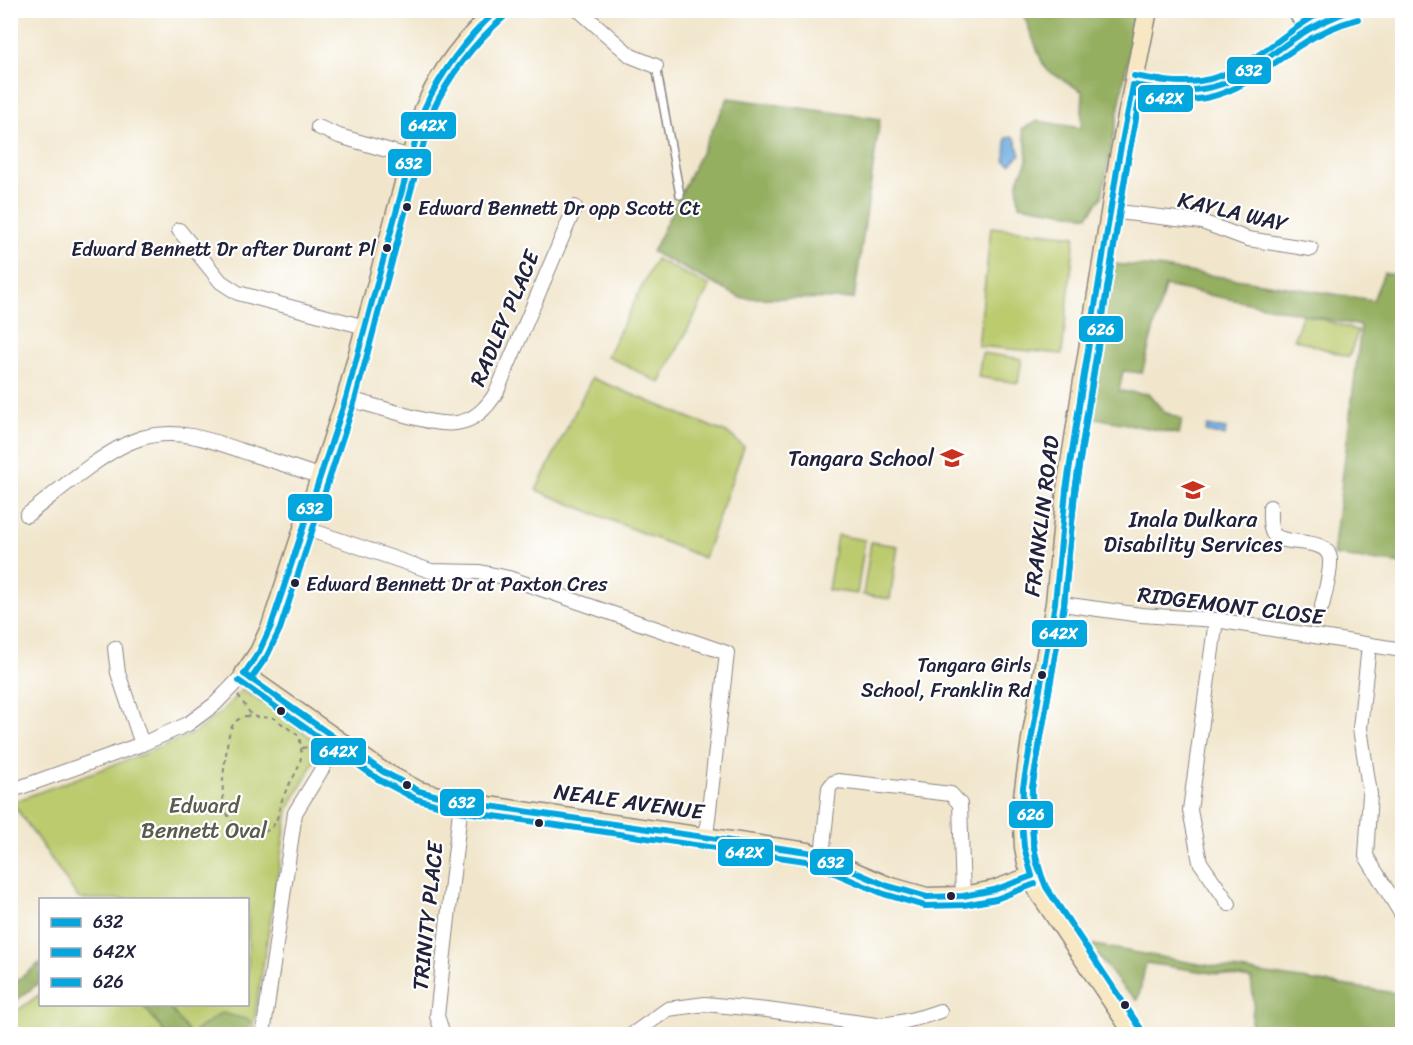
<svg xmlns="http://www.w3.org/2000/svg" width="1413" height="1045" font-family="Sriracha,sans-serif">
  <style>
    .green { fill: #bbcb6e; stroke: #6e7654; stroke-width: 1.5 }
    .forest { fill: #94af61; stroke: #5b684e; stroke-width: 1.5 }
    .water { fill: #6baade; stroke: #46668c; stroke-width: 1.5 }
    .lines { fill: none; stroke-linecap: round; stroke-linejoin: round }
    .lane-casing { stroke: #8a8484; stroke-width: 10 }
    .street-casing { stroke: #8a8484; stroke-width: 16 }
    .secondary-casing { stroke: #8a8484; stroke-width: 21 }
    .path { stroke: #8a8484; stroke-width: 2; stroke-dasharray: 4.5 4.5; stroke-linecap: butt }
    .lane { stroke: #fff; stroke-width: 7 }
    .street { stroke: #fff; stroke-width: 14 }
    .secondary { stroke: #f7e8c3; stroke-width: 18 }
    .bus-1-casing { stroke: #fff; stroke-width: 10 }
    .bus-2-casing { stroke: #fff; stroke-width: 10 }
    .bus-3-casing { stroke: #fff; stroke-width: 10 }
    .bus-1 { stroke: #03a6dd; stroke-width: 6 }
    .bus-2 { stroke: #03a6dd; stroke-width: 6 }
    .bus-3 { stroke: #03a6dd; stroke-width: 6 }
    .bus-dot { fill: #22223b; stroke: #fff; stroke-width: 2 }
    .labels { text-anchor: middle; stroke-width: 4.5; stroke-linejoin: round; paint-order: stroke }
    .bus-label { font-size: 20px; fill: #22223b; stroke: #fff; text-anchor: start }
    .street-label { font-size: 22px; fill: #22223b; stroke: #fff }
    .poi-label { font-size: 22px; fill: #22223b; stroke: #fff; text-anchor: end }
    .park-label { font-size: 22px; fill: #585d4d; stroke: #fff }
    .line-badge { stroke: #fff; stroke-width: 2 }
    .badge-label { font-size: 16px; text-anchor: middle; font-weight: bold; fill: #fff }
  </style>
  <rect width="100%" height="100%" fill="#fff"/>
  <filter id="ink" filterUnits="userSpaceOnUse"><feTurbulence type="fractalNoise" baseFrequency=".0167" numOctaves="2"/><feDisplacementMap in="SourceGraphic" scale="12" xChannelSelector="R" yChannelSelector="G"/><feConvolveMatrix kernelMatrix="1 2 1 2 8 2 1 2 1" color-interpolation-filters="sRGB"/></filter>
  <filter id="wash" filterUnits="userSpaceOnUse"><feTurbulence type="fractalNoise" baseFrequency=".008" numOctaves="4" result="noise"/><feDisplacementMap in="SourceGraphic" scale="24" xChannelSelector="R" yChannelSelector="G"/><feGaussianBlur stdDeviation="1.35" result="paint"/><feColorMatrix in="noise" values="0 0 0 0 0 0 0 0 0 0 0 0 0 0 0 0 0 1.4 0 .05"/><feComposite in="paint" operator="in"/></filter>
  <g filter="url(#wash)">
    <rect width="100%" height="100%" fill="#f1e6cc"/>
    <g class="green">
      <path d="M991,227L1075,236L1062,354L978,346Z"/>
      <path d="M656,259L710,286L660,383L607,356Z"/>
      <path d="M1303,313L1358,331L1349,357L1294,339Z"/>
      <path d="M982,353L1022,359L1018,383L978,377Z"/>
      <path d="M592,378L729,434L744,447L704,558L536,490Z"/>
      <path d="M837,535L865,540L857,594L828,590Z"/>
      <path d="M871,542L898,546L890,599L863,595Z"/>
      <path d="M242,690L284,716L322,747L288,810L252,1034H11L10,1016L40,994V1004H248V900L79,899L12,802L146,753L194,733L219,714Z"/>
    </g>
    <g class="forest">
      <path d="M1022,11H1137L1102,197L1088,216L1019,205L1017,183L1027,161L1026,143L1022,129L1038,121L1081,128L1083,92L1048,71L1042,62Z"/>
      <path d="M728,98L880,119L854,299L741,298L652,252Z"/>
      <path d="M1110,264L1157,267L1373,300L1384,273L1402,276V564L1333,555L1361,326L1165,286L1142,373L1123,371L1119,391L1149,394L1164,412L1182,419L1179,434L1085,416Z"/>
      <path d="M1089,944L1199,964L1402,994V1034H1239L1250,1027L1254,1003L1251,979L1146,963L1138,1000L1124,989Z"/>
      <path d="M40,963V982L11,1005V985Z"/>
      <path d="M143,1005H168L190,1034H166Z"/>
      <path d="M221,1013L250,1020L247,1034H191Z"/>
    </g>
    <g class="water">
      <path d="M1011,136L1015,138L1020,155L1010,164L1005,161L1006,138Z"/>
      <path d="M1207,426L1226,429L1225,436L1206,432Z"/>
    </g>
  </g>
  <g filter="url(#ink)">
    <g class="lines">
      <g class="lane-casing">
        <g id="lane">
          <path d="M1290,10L1304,32"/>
          <path d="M656,66L680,195"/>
        </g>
      </g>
      <g class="street-casing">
        <g id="street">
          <path d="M579,10L631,56L656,66"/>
          <path d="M1133,85C1158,89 1185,94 1210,88C1247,79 1273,51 1304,32C1320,22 1337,15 1355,10"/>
          <path d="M318,127L339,136L411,157"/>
          <path d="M1110,211L1202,222L1248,239L1311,249"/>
          <path d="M179,230L221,282L238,293L365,327"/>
          <path d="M346,398C366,404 385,409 405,415C445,426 473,433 497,391L575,207"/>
          <path d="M1270,507C1270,515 1269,529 1274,535C1287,547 1329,536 1330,560C1331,574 1325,592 1322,606"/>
          <path d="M27,515C56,493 102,452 136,440C175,425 214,441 251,454C275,461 298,469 321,477"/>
          <path d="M304,528L431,571L480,572L509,578L727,653L706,836"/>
          <path d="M1055,603L1141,615L1216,620L1402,650"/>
          <path d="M1216,620L1190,810L1200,862L1229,904"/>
          <path d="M1369,646L1360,728L1370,794L1366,856L1402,915"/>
          <path d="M115,648L118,673L142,744"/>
          <path d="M10,791L142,744L188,724L215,704L244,674"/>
          <path d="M822,857L829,788L833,783L838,781L951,794L960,804L963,896"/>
          <path d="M263,1034L295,813L339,741"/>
          <path d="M443,1034L437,1016L461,802"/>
          <path d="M633,1034L668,1009L705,1004L767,1010L876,1025C899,1024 918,1019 940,1011"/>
        </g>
      </g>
      <g class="secondary-casing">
        <g id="secondary">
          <path d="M498,10C465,38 441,69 424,109L346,398L271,626L259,652L244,674L382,771L419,791L461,802L808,852L888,886L927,897L963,896L994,890L1032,876"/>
          <path d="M1134,1034L1038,891L1027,863L1024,847L1022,803L1031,739L1055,603L1066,490L1082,387L1119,157L1148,10"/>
        </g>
      </g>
      <g class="path">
        <path d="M238,695L252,716"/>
        <path d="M245,716L274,718L299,736C306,766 295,770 284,795C279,805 279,822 270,829C264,833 258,832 252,831C215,827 222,781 226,755C227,745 228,732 234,723C236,720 242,718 245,716Z"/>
        <path d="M302,748L320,745"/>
      </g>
      <use href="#lane" class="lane"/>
      <use href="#street" class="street"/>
      <use href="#secondary" class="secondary"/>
      <g class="bus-1-casing">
        <g id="bus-1">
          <path d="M1133,85C1156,89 1179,93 1202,89C1239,84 1265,58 1295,38C1313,26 1332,17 1353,10"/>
          <path d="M244,674L382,771L419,791L461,802L808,852L888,886L927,897L963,896L994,890L1032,876"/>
          <path d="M244,674L259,652L271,626L346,398L424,109C442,70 466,39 497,10"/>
          <path d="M1032,876L1024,847L1022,821L1023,787L1055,603L1066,490L1082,387L1119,157L1133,85"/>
        </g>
      </g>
      <g class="bus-2-casing">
        <g id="bus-2">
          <path d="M1132,94C1157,98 1184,103 1210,97C1245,89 1270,65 1299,46C1317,34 1336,25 1358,19"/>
          <path d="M251,679L267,656L280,629L355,400L432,112C450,74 473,44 504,17"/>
          <path d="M239,681L378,779L416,799L459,811L806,861L884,894L925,906L964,905L996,899L1035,884"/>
          <path d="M1041,874L1033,845L1032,788L1064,605L1075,491L1091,388L1128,159L1142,87"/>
        </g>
      </g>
      <g class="bus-3-casing">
        <g id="bus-3">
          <path d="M1134,76C1156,80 1178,84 1200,81C1248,74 1283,30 1326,10"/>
          <path d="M1141,1029L1046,887L1036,861L1031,821L1032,788L1064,605L1075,491L1128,159L1142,87"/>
        </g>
      </g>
      <use href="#bus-1" class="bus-1"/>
      <use href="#bus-2" class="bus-2"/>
      <use href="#bus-3" class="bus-3"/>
    </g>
  </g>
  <defs>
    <g id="school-bare" transform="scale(1.8)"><path d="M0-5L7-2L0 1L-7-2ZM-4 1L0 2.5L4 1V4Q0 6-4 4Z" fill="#c8321e" stroke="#fff" stroke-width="2.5" paint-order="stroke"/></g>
    <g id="university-bare" transform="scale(1.8)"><path d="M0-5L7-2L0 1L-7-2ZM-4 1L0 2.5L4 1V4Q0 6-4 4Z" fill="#c8321e" stroke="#fff" stroke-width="2.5" paint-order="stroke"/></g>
  </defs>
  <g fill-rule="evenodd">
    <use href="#school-bare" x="952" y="458"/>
    <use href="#university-bare" x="1193" y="490"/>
  </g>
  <g class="bus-dot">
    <circle cx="407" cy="207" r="5"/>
    <circle cx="387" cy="248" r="5"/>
    <circle cx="295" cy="583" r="5"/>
    <circle cx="1042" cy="675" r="5"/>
    <circle cx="281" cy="711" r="5"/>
    <circle cx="407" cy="785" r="5"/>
    <circle cx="539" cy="823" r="5"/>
    <circle cx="951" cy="896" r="5"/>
    <circle cx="1125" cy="1005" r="5"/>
  </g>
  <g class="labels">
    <g class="bus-label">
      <text x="418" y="215">Edward Bennett Dr opp Scott Ct</text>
      <text x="376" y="256" text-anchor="end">Edward Bennett Dr after Durant Pl</text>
      <text x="306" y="591">Edward Bennett Dr at Paxton Cres</text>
      <text x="1031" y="672" text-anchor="end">Tangara Girls<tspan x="1031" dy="25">School, Franklin Rd</tspan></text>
    </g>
    <g class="street-label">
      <text transform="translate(1233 211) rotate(13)" y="8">KAYLA WAY</text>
      <text transform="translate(504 318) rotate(-67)" y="8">RADLEY PLACE</text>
      <text transform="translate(1041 516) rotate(-83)" y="8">FRANKLIN ROAD</text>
      <text transform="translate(1231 605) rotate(7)" y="8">RIDGEMONT CLOSE</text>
      <text transform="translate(629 801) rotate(8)" y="8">NEALE AVENUE</text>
      <text transform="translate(427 916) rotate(-84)" y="8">TRINITY PLACE</text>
    </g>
    <g class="poi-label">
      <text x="934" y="466">Tangara School</text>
      <text x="1193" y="527" text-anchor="middle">Inala Dulkara<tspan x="1193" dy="25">Disability Services</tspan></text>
    </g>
    <g class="park-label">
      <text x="204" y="813">Edward<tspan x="204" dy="25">Bennett Oval</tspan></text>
    </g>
  </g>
  <g class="line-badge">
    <rect x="1226" y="56" width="46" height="29" rx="6" fill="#03a6dd"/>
    <rect x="1137" y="84" width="57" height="29" rx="6" fill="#03a6dd"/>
    <rect x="400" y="111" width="57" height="29" rx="6" fill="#03a6dd"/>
    <rect x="387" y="148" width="45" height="29" rx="6" fill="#03a6dd"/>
    <rect x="1078" y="315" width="46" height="28" rx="6" fill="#03a6dd"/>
    <rect x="287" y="493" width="46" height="29" rx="6" fill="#03a6dd"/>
    <rect x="1031" y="619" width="57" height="29" rx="6" fill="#03a6dd"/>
    <rect x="310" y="737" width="57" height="29" rx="6" fill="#03a6dd"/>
    <rect x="439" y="788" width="46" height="29" rx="6" fill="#03a6dd"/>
    <rect x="1008" y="800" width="46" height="29" rx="6" fill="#03a6dd"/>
    <rect x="717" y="838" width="57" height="29" rx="6" fill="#03a6dd"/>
    <rect x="809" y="848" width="45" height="28" rx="6" fill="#03a6dd"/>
  </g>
  <g class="badge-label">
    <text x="1249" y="76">632</text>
    <text x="1165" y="104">642X</text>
    <text x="428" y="131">642X</text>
    <text x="409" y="169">632</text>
    <text x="1101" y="335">626</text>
    <text x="310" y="514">632</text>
    <text x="1059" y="639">642X</text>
    <text x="339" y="757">642X</text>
    <text x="462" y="808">632</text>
    <text x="1031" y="820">626</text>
    <text x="745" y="858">642X</text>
    <text x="831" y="868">632</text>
  </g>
  <rect width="1413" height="1045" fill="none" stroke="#fff" stroke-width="36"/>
  <rect x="39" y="898" width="210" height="108" fill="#ffffff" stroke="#a7a7b1" stroke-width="1.5"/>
  <rect x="51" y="918" width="30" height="9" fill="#03a6dd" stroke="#a7a7b1" stroke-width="1.5"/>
  <text x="93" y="928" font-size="18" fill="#22223b">632</text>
  <rect x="51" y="948" width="30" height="9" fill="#03a6dd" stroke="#a7a7b1" stroke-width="1.5"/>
  <text x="93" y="958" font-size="18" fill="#22223b">642X</text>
  <rect x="51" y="978" width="30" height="9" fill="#03a6dd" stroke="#a7a7b1" stroke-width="1.5"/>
  <text x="93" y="988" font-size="18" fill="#22223b">626</text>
</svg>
